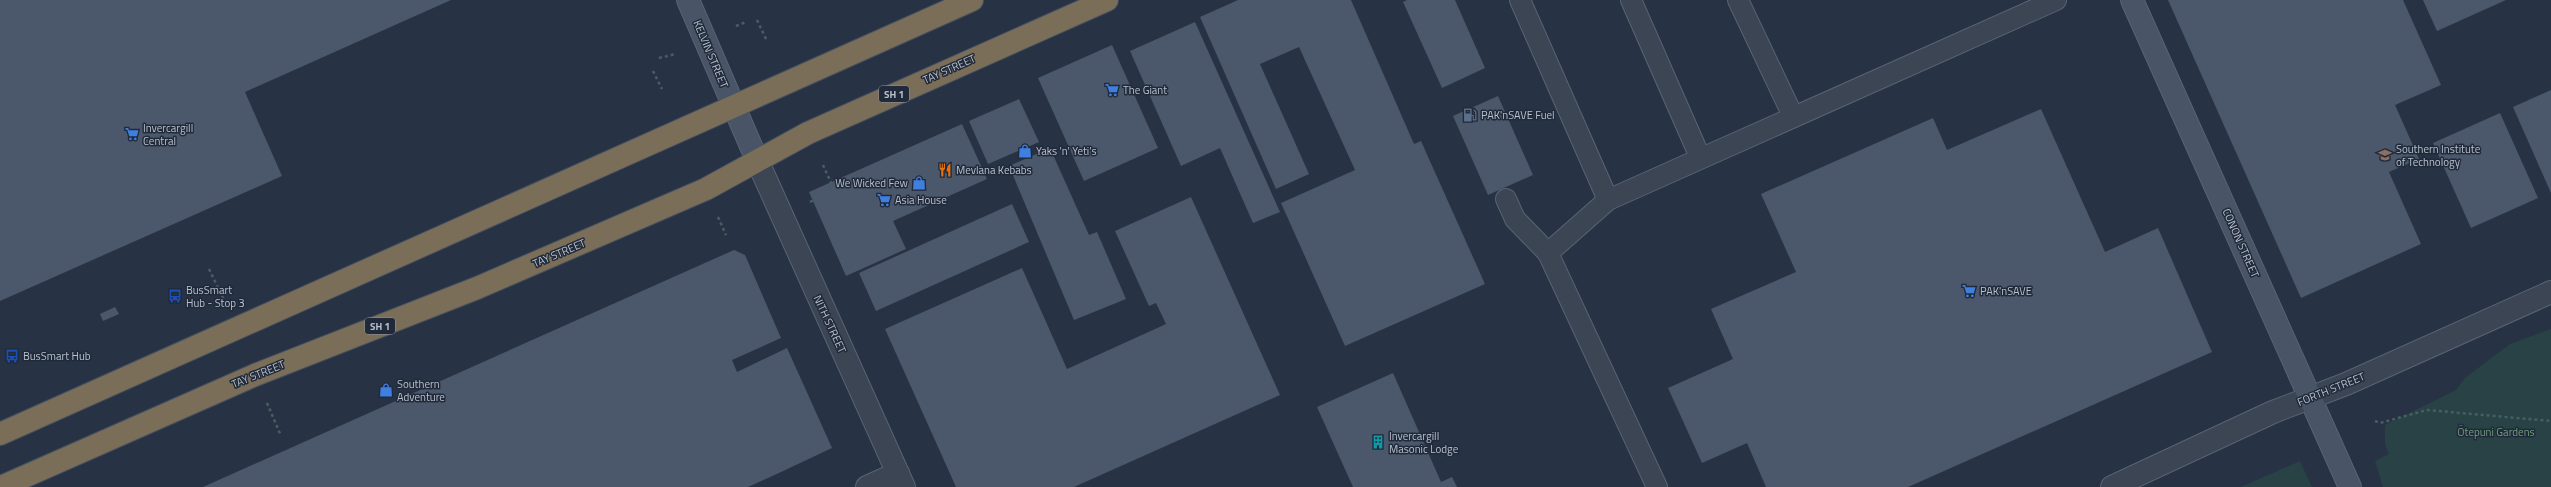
<svg xmlns="http://www.w3.org/2000/svg" width="2551" height="487" font-family="'Titillium Web',sans-serif">
  <style>
    .green { fill: #294246 }
    .building { fill: #4b576b }
    .lines { fill: none; stroke-linecap: round; stroke-linejoin: round }
    .lane-casing { stroke: #5a6371; stroke-width: 22 }
    .street-casing { stroke: #5a6371; stroke-width: 24 }
    .secondary-casing { stroke: #5a6371; stroke-width: 24 }
    .highway-casing { stroke: #46505f; stroke-width: 24 }
    .path { stroke: #485e61; stroke-width: 2.5; stroke-dasharray: 3 3; stroke-linecap: butt }
    .lane { stroke: #3c4554; stroke-width: 20 }
    .street { stroke: #3c4554; stroke-width: 22 }
    .secondary { stroke: #495467; stroke-width: 22 }
    .highway { stroke: #7a6e58; stroke-width: 22 }
    .labels { text-anchor: middle; stroke-width: 3; stroke-linejoin: round; paint-order: stroke }
    .shield { fill: #202a3a; stroke: #8b94a1; stroke-width: 1 }
    .shield-label { font-size: 10px; font-weight: bold; fill: #b9c1cd }
    .street-label { font-size: 11px; fill: #b9c1cd; stroke: #202a3a }
    .poi-label { font-size: 11px; fill: #b9c1cd; stroke: #202a3a; text-anchor: start }
    .park-label { font-size: 11px; fill: #709f7c; stroke: #202a3a }
  </style>
  <rect width="100%" height="100%" fill="#273345"/>
  <g class="green">
    <path d="M2551,329V487H2383L2375,461L2389,454L2385,444V425L2456,390L2465,378L2510,344Z"/>
    <path d="M2300,461L2312,487H2241Z"/>
  </g>
  <g class="building">
    <path d="M0,0H451L245,92L282,176L0,301Z"/>
    <path d="M1238,0H1351L1414,144L1421,141L1485,284L1345,346L1281,203L1355,170L1299,47L1260,64L1309,174L1276,189L1200,17Z"/>
    <path d="M1407,0H1455L1485,68L1442,88L1403,2Z"/>
    <path d="M2168,0H2403L2441,85L2395,105L2419,159L2389,172L2421,244L2301,298Z"/>
    <path d="M2423,0H2506L2437,31Z"/>
    <path d="M1195,22L1280,212L1253,223L1220,148L1181,166L1130,51Z"/>
    <path d="M1112,45L1158,148L1084,181L1038,78Z"/>
    <path d="M2551,90V193L2513,107Z"/>
    <path d="M1498,96L1533,175L1488,195L1453,116Z"/>
    <path d="M1019,99L1039,142L988,164L969,121Z"/>
    <path d="M2041,109L2105,252L2158,228L2212,352L1908,487H1766L1747,443L1702,463L1668,388L1733,359L1711,309L1796,272L1761,194L1933,118L1947,150Z"/>
    <path d="M2500,113L2538,198L2471,228L2433,143Z"/>
    <path d="M962,124L987,179L893,221L906,249L846,276L809,192Z"/>
    <path d="M1050,148L1089,235L1097,232L1126,299L1074,320L1009,166Z"/>
    <path d="M1191,197L1280,395L1074,487H956L885,329L1022,268L1067,369L1166,324L1156,303L1149,306L1115,231Z"/>
    <path d="M1012,204L1029,242L876,311L859,273Z"/>
    <path d="M734,250L745,255L781,338L732,360L737,372L787,348L832,448L781,472L748,487H203Z"/>
    <path d="M115,307L119,314L103,321L100,314Z"/>
    <path d="M1393,373L1441,482L1452,477L1457,487H1353L1317,407Z"/>
  </g>
  <g class="lines">
    <g class="lane-casing">
      <g id="lane">
        <path d="M1520,0L1608,200L1548,253L1657,487"/>
        <path d="M1631,0L1700,157"/>
        <path d="M1738,0L1793,116"/>
        <path d="M1506,199L1515,219L1548,253"/>
        <path d="M1608,200L2056,0"/>
      </g>
    </g>
    <g class="street-casing">
      <g id="street">
        <path d="M757,160L904,487"/>
        <path d="M867,487L898,473"/>
        <path d="M2112,487L2273,412L2346,384L2551,292"/>
      </g>
    </g>
    <g class="secondary-casing">
      <g id="secondary">
        <path d="M688,0L757,160"/>
        <path d="M2132,0L2350,487"/>
      </g>
    </g>
    <g class="highway-casing">
      <g id="highway">
        <path d="M0,434L972,0"/>
        <path d="M1,487L255,375L477,288L706,189L808,133L1107,0"/>
      </g>
    </g>
    <g class="path">
      <path d="M757,20L767,41"/>
      <path d="M736,26L746,22"/>
      <path d="M659,58L676,54"/>
      <path d="M653,71L662,89"/>
      <path d="M823,165L834,189"/>
      <path d="M810,202L823,195"/>
      <path d="M718,217L726,235"/>
      <path d="M209,269L224,300"/>
      <path d="M267,403L281,436"/>
      <path d="M2375,421L2380,423L2427,410L2551,421"/>
    </g>
    <use href="#lane" class="lane"/>
    <use href="#street" class="street"/>
    <use href="#secondary" class="secondary"/>
    <use href="#highway" class="highway"/>
  </g>
  <defs>
    <g id="supermarket-bare" transform="scale(1.08)"><path d="M-6-5.5h2.5l.6 2H6L4.5 2H-2.5L-4.4-4H-6ZM-1.5 3.2a1.3 1.3 0 1 0 .1 0ZM3 3.2a1.3 1.3 0 1 0 .1 0Z" fill="#3f7fe0" stroke="#202a3a" stroke-width="2.5" paint-order="stroke"/></g>
    <g id="fuel-bare" transform="scale(1.08)"><path d="M-5.5-6h7V0h2V4h1.3V-2.5L3-4.5l.8-.8L6-3V5H2.5V1h-1V6h-7ZM-4.2-4.7v3.2H.2V-4.7Z" fill="#5c6f8a" stroke="#202a3a" stroke-width="2.5" paint-order="stroke"/></g>
    <g id="shop-bare" transform="scale(1.08)"><path d="M-5-2.5h2.3a2.7 3.5 0 0 1 5.4 0H5L5.5 6h-11ZM-1.5-2.5h3a1.5 2.3 0 0 0-3 0Z" fill="#3f7fe0" stroke="#202a3a" stroke-width="2.5" paint-order="stroke"/></g>
    <g id="university-bare" transform="scale(1.08)"><path d="M0-5L7-2L0 1L-7-2ZM-4 1L0 2.5L4 1V4Q0 6-4 4Z" fill="#8d6e63" stroke="#202a3a" stroke-width="2.5" paint-order="stroke"/></g>
    <g id="restaurant-bare" transform="scale(1.08)"><path d="M-5-6h1v4h1v-4h1v4h1v-4h1v5L-1.5 .5V6h-2V.5L-5-1ZM5-6V6H3V1.5H1.5Q1.5-4 5-6Z" fill="#e8710a" stroke="#202a3a" stroke-width="2.5" paint-order="stroke"/></g>
    <g id="bus-bare" transform="scale(1.08)"><path d="M-5-6H5V4H4V6H2V4H-2V6H-4V4H-5ZM-3.5-4V0h7V-4ZM-3.5 1.2v1.5H-2V1.2ZM2 1.2v1.5H3.5V1.2Z" fill="#1a4fb4" stroke="#202a3a" stroke-width="2.5" paint-order="stroke"/></g>
    <g id="building-bare" transform="scale(1.08)"><path d="M-4-6H4V6H1V3H-1V6H-4ZM-2.5-4.3h1.7v1.8h-1.7ZM.8-4.3h1.7v1.8H.8ZM-2.5-1h1.7V.8h-1.7ZM.8-1h1.7V.8H.8Z" fill="#0f9aa8" stroke="#202a3a" stroke-width="2.5" paint-order="stroke"/></g>
  </defs>
  <g fill-rule="evenodd">
    <use href="#supermarket-bare" x="1112" y="90"/>
    <use href="#fuel-bare" x="1470" y="115"/>
    <use href="#supermarket-bare" x="132" y="134"/>
    <use href="#shop-bare" x="1025" y="151"/>
    <use href="#university-bare" x="2385" y="155"/>
    <use href="#restaurant-bare" x="945" y="170"/>
    <use href="#shop-bare" x="919" y="183"/>
    <use href="#supermarket-bare" x="884" y="200"/>
    <use href="#supermarket-bare" x="1969" y="291"/>
    <use href="#bus-bare" x="175" y="296"/>
    <use href="#bus-bare" x="12" y="356"/>
    <use href="#shop-bare" x="386" y="390"/>
    <use href="#building-bare" x="1378" y="442"/>
  </g>
  <g class="labels">
    <g class="shield">
      <rect x="879" y="86" width="30" height="16" rx="3"/>
      <rect x="365" y="318" width="30" height="16" rx="3"/>
    </g>
    <g class="shield-label">
      <text x="894" y="98">SH 1</text>
      <text x="380" y="330">SH 1</text>
    </g>
    <g class="street-label">
      <text transform="translate(711 54) rotate(67)" y="4">KELVIN STREET</text>
      <text transform="translate(949 69) rotate(-24)" y="4">TAY STREET</text>
      <text transform="translate(2241 243) rotate(66)" y="4">CONON STREET</text>
      <text transform="translate(559 253) rotate(-23)" y="4">TAY STREET</text>
      <text transform="translate(830 324) rotate(65)" y="4">NITH STREET</text>
      <text transform="translate(258 374) rotate(-22)" y="4">TAY STREET</text>
      <text transform="translate(2331 389) rotate(-22)" y="4">FORTH STREET</text>
    </g>
    <g class="poi-label">
      <text x="1123" y="94">The Giant</text>
      <text x="1481" y="119">PAK'nSAVE Fuel</text>
      <text x="143" y="132">Invercargill<tspan x="143" dy="13">Central</tspan></text>
      <text x="2396" y="153">Southern Institute<tspan x="2396" dy="13">of Technology</tspan></text>
      <text x="1036" y="155">Yaks 'n' Yeti's</text>
      <text x="956" y="174">Mevlana Kebabs</text>
      <text x="908" y="187" text-anchor="end">We Wicked Few</text>
      <text x="895" y="204">Asia House</text>
      <text x="186" y="294">BusSmart<tspan x="186" dy="13">Hub - Stop 3</tspan></text>
      <text x="1980" y="295">PAK'nSAVE</text>
      <text x="23" y="360">BusSmart Hub</text>
      <text x="397" y="388">Southern<tspan x="397" dy="13">Adventure</tspan></text>
      <text x="1389" y="440">Invercargill<tspan x="1389" dy="13">Masonic Lodge</tspan></text>
    </g>
    <g class="park-label">
      <text x="2496" y="436">Ōtepuni Gardens</text>
    </g>
  </g>
</svg>
